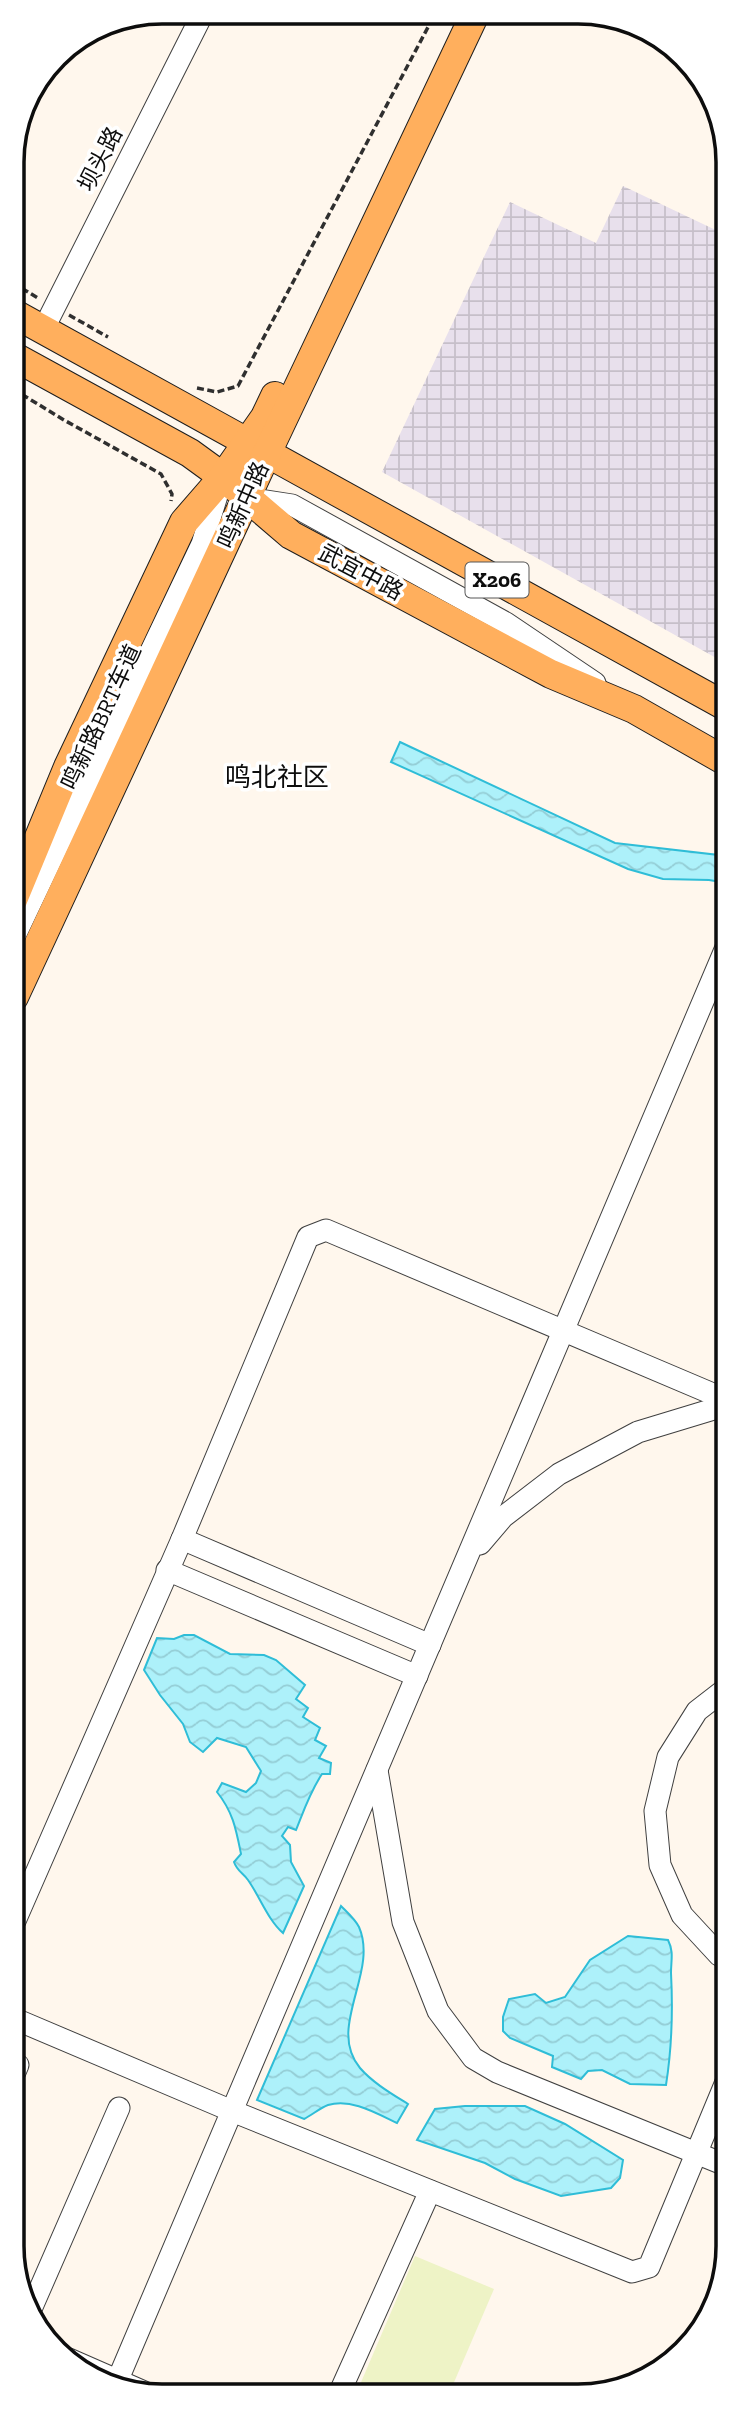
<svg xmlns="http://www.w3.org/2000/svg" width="741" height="2409" font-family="'Zilla Slab','Noto Sans SC',serif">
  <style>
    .industrial { fill: url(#industrial-grid) }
    .pitch { fill: #eef3c6 }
    .water { fill: url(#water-waves); stroke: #2fbdd7; stroke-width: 2 }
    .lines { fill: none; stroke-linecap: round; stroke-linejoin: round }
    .minor-casing { stroke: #404040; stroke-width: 23 }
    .major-casing { stroke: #1e1e1e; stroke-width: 30 }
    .path { stroke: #2f2f2f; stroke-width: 3.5; stroke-dasharray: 7 3.5; stroke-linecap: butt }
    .minor { stroke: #fff; stroke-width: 21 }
    .major { stroke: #ffaf5d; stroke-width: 28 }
    .labels { text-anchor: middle; stroke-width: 7; stroke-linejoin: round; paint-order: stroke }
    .shield { fill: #fff; stroke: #565656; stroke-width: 2 }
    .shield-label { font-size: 21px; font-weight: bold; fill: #0d0d0d }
    .street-label { font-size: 23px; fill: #0d0d0d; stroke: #fff }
    .quarter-label { font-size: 26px; fill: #0d0d0d; stroke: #fff }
    .rim { fill: none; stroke: #0d0d0d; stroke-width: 3.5 }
  </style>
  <defs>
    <pattern id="industrial-grid" width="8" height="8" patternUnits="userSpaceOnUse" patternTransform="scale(1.75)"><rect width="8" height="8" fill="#e8e0ec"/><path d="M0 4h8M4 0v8" fill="none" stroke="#c6bfc9"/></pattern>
    <pattern id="water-waves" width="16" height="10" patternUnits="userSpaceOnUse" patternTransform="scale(1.75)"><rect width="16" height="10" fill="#adf1fa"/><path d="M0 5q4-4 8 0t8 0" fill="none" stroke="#94cdd5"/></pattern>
  </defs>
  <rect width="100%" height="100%" fill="#fff7ed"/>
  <path class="industrial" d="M623,186L722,233L726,225L727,664L382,472L510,202L596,243Z"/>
  <path class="pitch" d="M415,2256L494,2289L449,2394H356Z"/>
  <g class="water">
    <path d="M400,742L615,843L727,856V883L709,880L663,879L628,869L391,762Z"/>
    <path d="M184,1635H194L230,1654L264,1655L276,1660L305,1685L296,1699L308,1708L303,1717L320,1728L315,1740L326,1746L319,1758L331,1763L330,1774H322C310,1792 304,1810 296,1830L288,1827L282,1836L290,1845L291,1862L304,1886L283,1933C268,1920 260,1897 248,1880C243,1873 237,1871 234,1862L241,1854C236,1829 233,1812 217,1792L222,1783L246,1792L256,1783L261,1771L246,1747L217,1738L203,1752L190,1742L183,1724L160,1695L144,1670L157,1638L174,1639Z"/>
    <path d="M341,1906C348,1913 355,1919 359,1927C379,1973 326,2027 360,2068C373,2083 392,2094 408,2104L397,2123C376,2113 351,2098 328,2105C320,2108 312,2115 304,2119L257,2100Z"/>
    <path d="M628,1936L668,1940C674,1952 671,1960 671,1973C673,2011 672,2047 666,2085L630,2084L602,2070L588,2071L581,2079L552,2067L553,2056L510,2038L503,2031V2017L509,1999L535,1994L546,2003L565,1997L590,1960Z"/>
    <path d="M465,2106H525L565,2124L623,2160L620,2178L611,2188L561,2196L515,2179L485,2163L417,2140L435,2109Z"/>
  </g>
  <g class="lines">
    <g class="minor-casing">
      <g id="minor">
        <path d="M43,330L203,13"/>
        <path d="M246,498L292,505L506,623L595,683"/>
        <path d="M13,940L202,544L220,486"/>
        <path d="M182,1539L430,1645"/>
        <path d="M480,1544L503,1517L559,1474L638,1432L727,1405"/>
        <path d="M167,1570L417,1676"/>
        <path d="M728,1687L697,1711L668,1757L655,1811L660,1865L682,1915L719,1955L728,1960"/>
        <path d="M377,1770L403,1922L438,2011L473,2058L497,2072L728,2166"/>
        <path d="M15,1921L182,1539L308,1237L326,1230L727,1400"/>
        <path d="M15,2019L232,2111L632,2272L649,2267L728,2077"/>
        <path d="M15,2072L18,2065"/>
        <path d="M32,2307L119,2108"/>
        <path d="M69,2359L149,2394"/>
        <path d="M116,2384L727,945"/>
        <path d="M339,2394L430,2191"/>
      </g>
    </g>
    <g class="major-casing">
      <g id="major">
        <path d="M13,313L727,707"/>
        <path d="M13,356L190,453L223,477L291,535L551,674L634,709L727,762"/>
        <path d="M13,900L68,767L184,522L223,477L265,417L275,396"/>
        <path d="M14,997L267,453L475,14"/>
      </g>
    </g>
    <g class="path">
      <path d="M13,283L38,298"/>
      <path d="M69,315L108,337"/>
      <path d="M197,388L217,392L238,386L435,14"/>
      <path d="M13,389L64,420L161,474L172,494L171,501"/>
    </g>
    <use href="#minor" class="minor"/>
    <use href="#major" class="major"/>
  </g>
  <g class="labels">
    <rect class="shield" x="465.5" y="562.5" width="63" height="35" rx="5"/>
    <g class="shield-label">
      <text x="497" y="587">X206</text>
    </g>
    <g class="street-label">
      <text transform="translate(100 159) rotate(-63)" y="8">坝头路</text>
      <text transform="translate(243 505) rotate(-66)" y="8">鸣新中路</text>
      <text transform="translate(361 572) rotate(28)" y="8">武宜中路</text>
      <text transform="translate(101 717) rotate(-65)" y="8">鸣新路BRT车道</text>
    </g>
    <g class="quarter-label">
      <text x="277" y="786">鸣北社区</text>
    </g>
  </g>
  <path d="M0 0H741V2409H0ZM162 24H578A138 138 0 0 1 716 162V2246A138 138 0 0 1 578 2384H162A138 138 0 0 1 24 2246V162A138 138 0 0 1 162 24Z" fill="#fff" fill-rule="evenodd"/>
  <path class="rim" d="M162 24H578A138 138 0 0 1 716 162V2246A138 138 0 0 1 578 2384H162A138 138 0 0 1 24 2246V162A138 138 0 0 1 162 24Z"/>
</svg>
